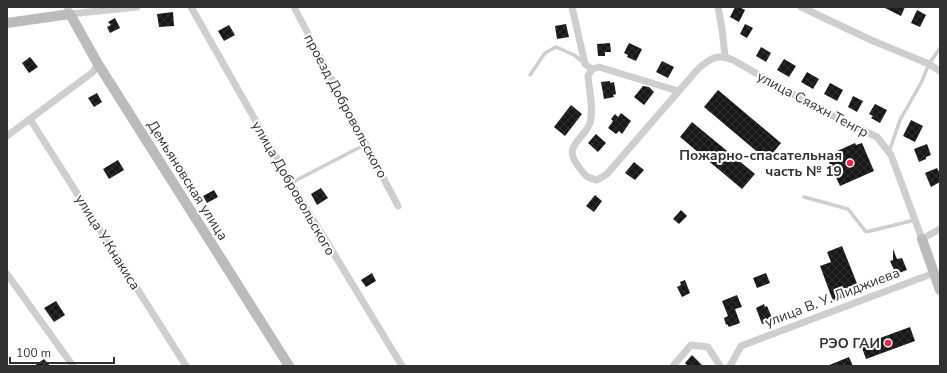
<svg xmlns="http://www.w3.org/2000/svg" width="947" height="373" font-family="'Nunito Sans',sans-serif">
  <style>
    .building { fill: url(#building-cross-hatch) }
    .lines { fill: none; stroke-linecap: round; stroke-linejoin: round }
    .lane { stroke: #cecece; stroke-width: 3.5 }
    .street { stroke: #cecece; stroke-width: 7 }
    .secondary { stroke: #bbb; stroke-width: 10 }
    .poi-dot { fill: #f5253f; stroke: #fff; stroke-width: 1.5 }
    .labels { text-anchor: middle; stroke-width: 4; stroke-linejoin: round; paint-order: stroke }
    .street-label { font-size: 14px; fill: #313131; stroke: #fff }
    .poi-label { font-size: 14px; font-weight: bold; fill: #313131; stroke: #fff; text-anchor: end }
  </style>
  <defs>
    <pattern id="building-cross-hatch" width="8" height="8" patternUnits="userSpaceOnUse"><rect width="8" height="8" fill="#181818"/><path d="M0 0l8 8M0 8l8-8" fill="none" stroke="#313131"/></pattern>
  </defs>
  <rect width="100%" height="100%" fill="#fff"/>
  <g class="building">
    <path d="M735,7H739L745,10L739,22L730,17Z"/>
    <path d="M883,7H905L901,16Z"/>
    <path d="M917,10L926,15L920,27L911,23Z"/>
    <path d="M173,12L174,26L159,27L157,14Z"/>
    <path d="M115,18L120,28L110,33L107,27L111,25L108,22Z"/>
    <path d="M566,24L569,37L557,39L555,26Z"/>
    <path d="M745,24L753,28L747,38L740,34Z"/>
    <path d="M229,25L235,35L224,41L218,31Z"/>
    <path d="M610,43L611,52H605V56H598L597,44Z"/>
    <path d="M629,43L642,49L636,61L627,57L628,55L624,53Z"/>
    <path d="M761,47L771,53L766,62L756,56Z"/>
    <path d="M30,57L38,67L29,73L22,63Z"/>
    <path d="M784,59L796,66L789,77L777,70Z"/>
    <path d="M662,61L674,67L668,78L656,72Z"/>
    <path d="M807,72L819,79L813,89L801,82Z"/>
    <path d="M610,81V83L614,82L616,94L613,95L614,97L604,99L601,82Z"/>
    <path d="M830,83L843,90L837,101L824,94Z"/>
    <path d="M643,86L649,87L654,92L644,105L634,97Z"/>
    <path d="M718,90L781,143L767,160L704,107Z"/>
    <path d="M97,93L102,102L94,107L88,98Z"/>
    <path d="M853,96L863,101L857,112L848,107Z"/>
    <path d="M875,104L887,110L880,123L871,118L873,116L869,114Z"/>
    <path d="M571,105L582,114L565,136L554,127Z"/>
    <path d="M621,113L631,121L622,134L619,131L616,134L608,128L613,121L611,119L615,114L618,117Z"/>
    <path d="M911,120L923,126L915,142L903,136Z"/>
    <path d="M692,122L755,174L742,189L680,137Z"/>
    <path d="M596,134L606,143L598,152L588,143Z"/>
    <path d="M855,143L856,145L862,143L874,171L840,186L826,156Z"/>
    <path d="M927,144L931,155L926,157V159L919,162L914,149Z"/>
    <path d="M118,160L124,170L109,179L103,169Z"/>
    <path d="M634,162L644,170L635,180L625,173Z"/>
    <path d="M937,168L940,174V182L931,187L925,173Z"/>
    <path d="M321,188L328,198L317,205L311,194Z"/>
    <path d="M214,190L218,197L207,203L203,196Z"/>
    <path d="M595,195L602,201L594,212L586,206Z"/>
    <path d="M681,210L687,216L679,224L673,219Z"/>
    <path d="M842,246L860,291L833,301L820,266L831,262L827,252Z"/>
    <path d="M893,249L897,259L902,258L907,270L896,274L890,261L893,260Z"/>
    <path d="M372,273L376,281L366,287L361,280Z"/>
    <path d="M766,273L770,283L757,288L753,278Z"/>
    <path d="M685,280L690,293L682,297L677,287L681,285L680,282Z"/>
    <path d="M737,295L742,307L735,309L740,323L729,327L727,324L726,325L724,318L728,316L722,301Z"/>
    <path d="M56,301L65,315L54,322L44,308Z"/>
    <path d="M764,304L765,307L767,306L773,320L762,324L756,308Z"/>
    <path d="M910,327L915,341L866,359L861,345Z"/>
    <path d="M692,355L703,366H688L685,363Z"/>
    <path d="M849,357L853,366H827Z"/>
    <path d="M44,359L50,366H34Z"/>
  </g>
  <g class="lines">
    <g class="lane">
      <path d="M530,75L545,53L556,47L574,55L583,62"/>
      <path d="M889,152L900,120L921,83L929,64L940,48"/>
      <path d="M291,183L366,144"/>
      <path d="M804,197L848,209L866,232L915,220"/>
    </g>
    <g class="street">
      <path d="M67,7L70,14L137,7"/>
      <path d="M191,7L291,183L402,366"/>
      <path d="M294,7L398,206"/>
      <path d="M572,7L585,64L592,69L599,67L678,91"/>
      <path d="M718,7L722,29L725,56"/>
      <path d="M801,7L871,40L929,64L940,71"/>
      <path d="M592,69L588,76C589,89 594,110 590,123C584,140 562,145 578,166C585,175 585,177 597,180L607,174L697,70C709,59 717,53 733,60L819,109L877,137L891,155L922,239L940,229"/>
      <path d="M30,119L186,366"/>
      <path d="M7,136L93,72L98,64"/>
      <path d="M7,274L73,366"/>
      <path d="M673,366L691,345L708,347L720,366"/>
      <path d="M730,366L741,346L934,273"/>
    </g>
    <g class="secondary">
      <path d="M7,23L70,14L98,64L289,366"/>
      <path d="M922,239L940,290"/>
    </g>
  </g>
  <g class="poi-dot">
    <circle cx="850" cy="163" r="4"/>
    <circle cx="888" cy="343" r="4"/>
  </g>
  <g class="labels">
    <g class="street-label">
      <text transform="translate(813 104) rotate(28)" y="5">улица Сяяхн Тенгр</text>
      <text transform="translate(346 106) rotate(62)" y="5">проезд Добровольского</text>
      <text transform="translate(188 180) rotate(58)" y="5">Демьяновская улица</text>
      <text transform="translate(294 188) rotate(60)" y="5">улица Добровольского</text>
      <text transform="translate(108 242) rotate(58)" y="5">улица У.Кнакиса</text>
      <text transform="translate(832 297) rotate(-21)" y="5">улица В. У. Лиджиева</text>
    </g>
    <g class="poi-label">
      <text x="842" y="160">Пожарно-спасательная<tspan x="842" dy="16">часть № 19</tspan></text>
      <text x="880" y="348">РЭО ГАИ</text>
    </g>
  </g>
  <rect width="947" height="373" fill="none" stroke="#313131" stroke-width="16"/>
  <path d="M10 357v6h104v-6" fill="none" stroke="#313131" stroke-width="2"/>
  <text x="16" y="357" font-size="12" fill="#313131" stroke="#ffffff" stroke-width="3" paint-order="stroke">100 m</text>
</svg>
